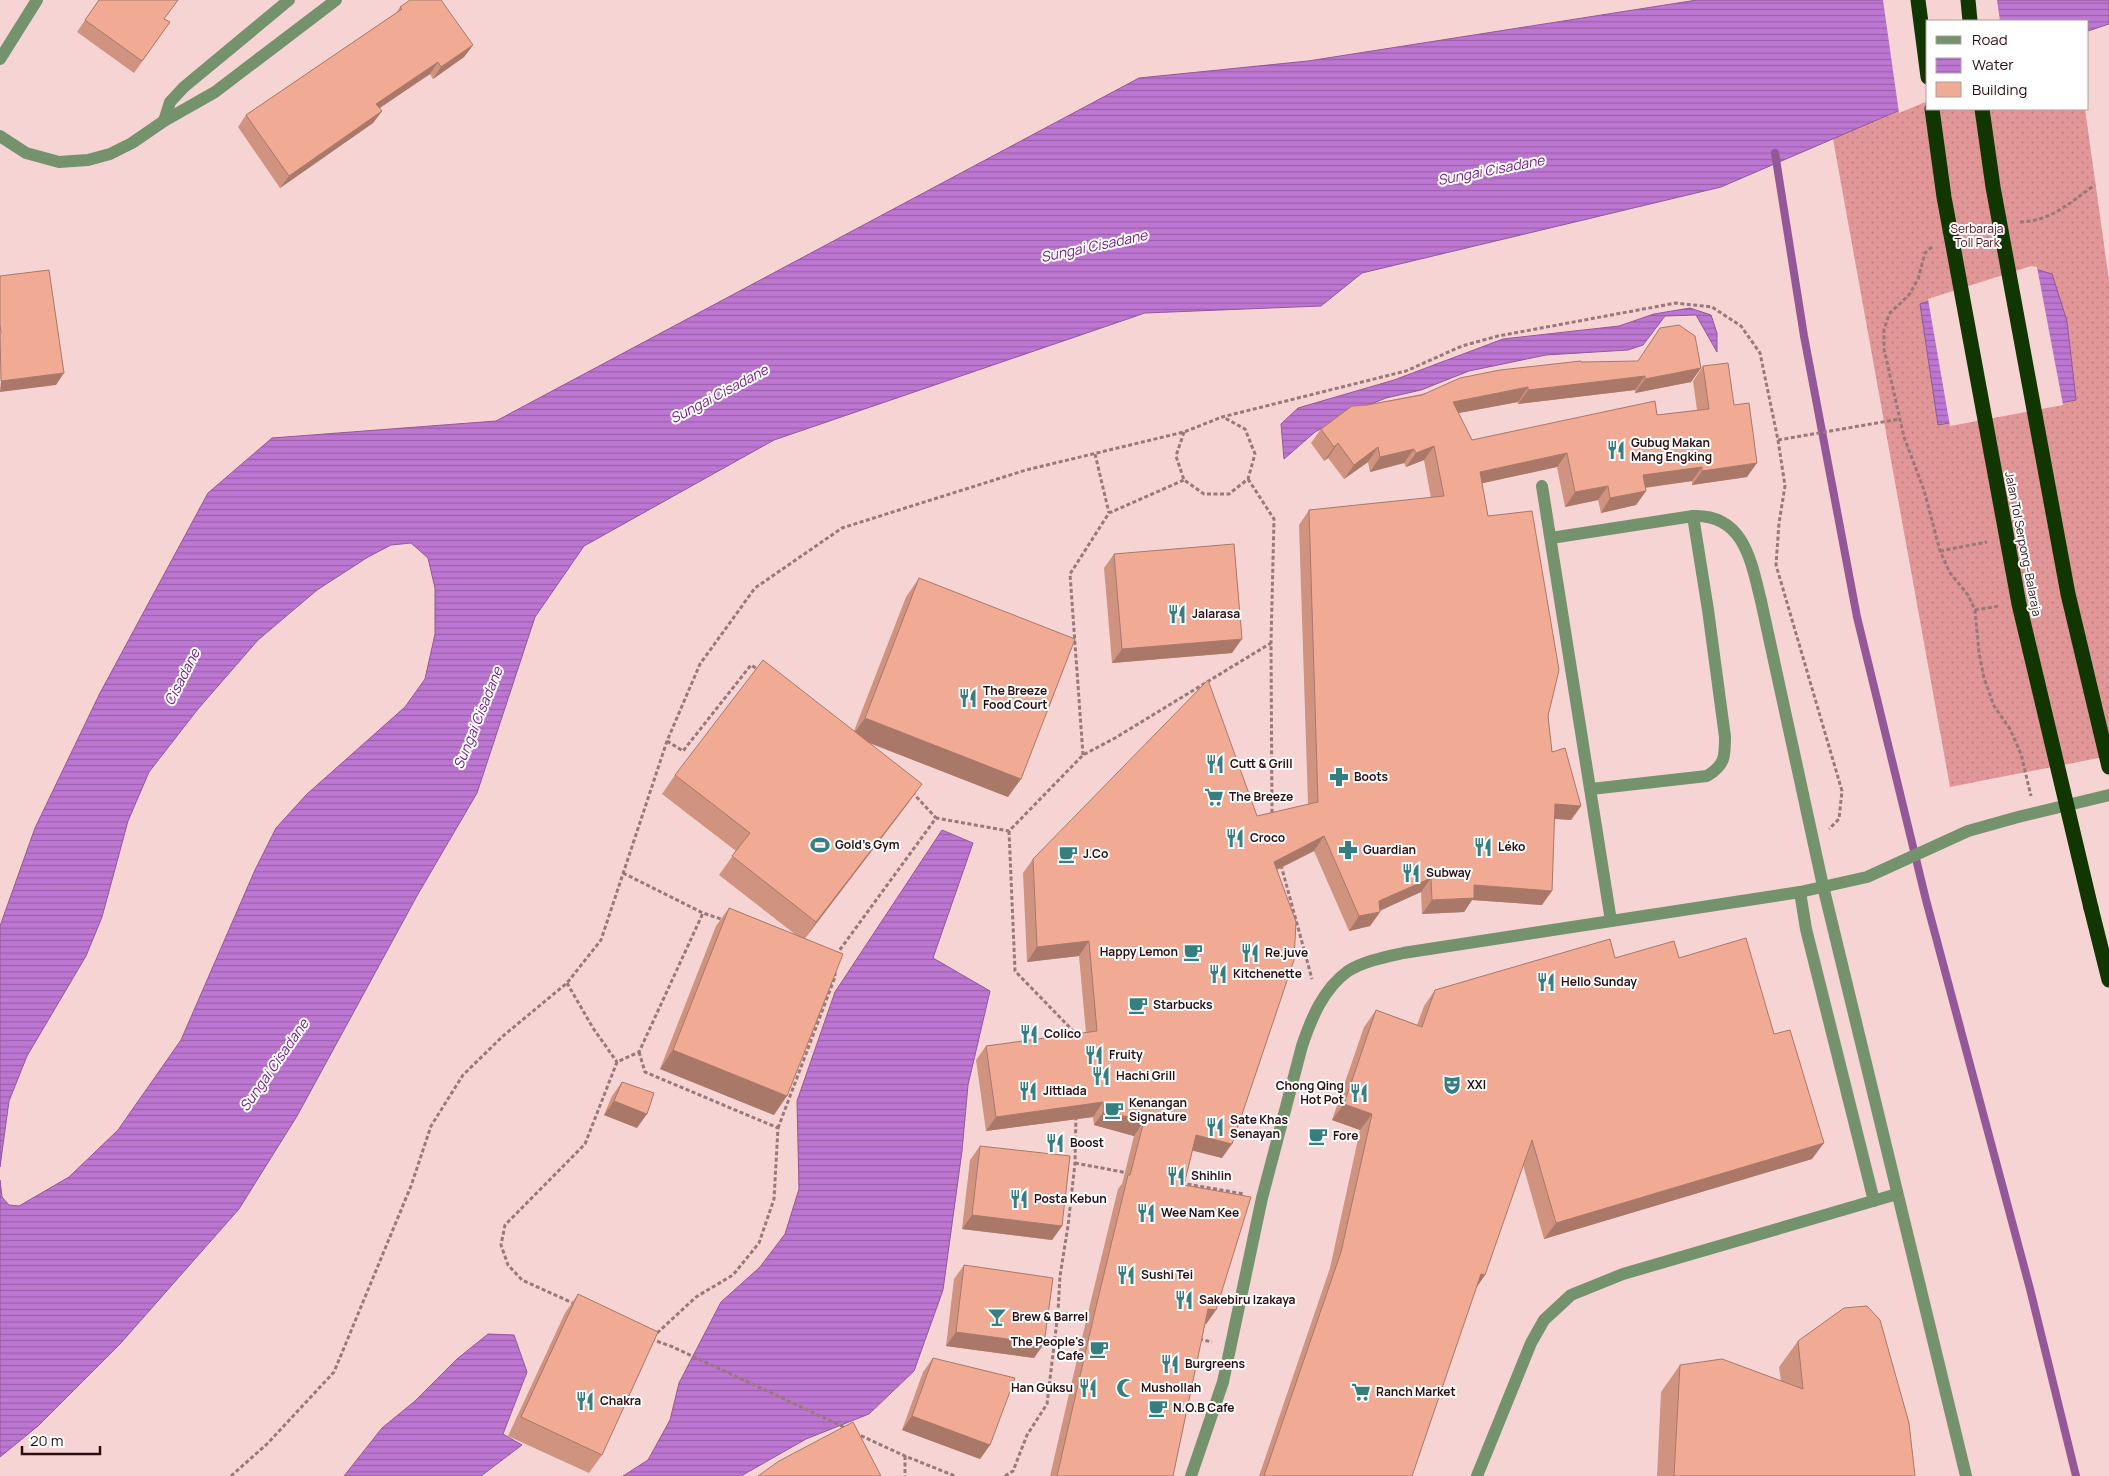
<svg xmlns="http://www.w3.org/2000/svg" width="2109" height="1476" font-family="Manrope,sans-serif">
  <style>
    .grass { fill: url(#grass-dots) }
    .water { fill: url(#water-rules); stroke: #925898 }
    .pier { fill: #f7d4d4 }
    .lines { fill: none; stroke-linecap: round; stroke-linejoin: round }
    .stream { stroke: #925898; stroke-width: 8 }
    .path { stroke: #997879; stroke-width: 3; stroke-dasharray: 4 2.5; stroke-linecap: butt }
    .service { stroke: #74926b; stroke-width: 12 }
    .minor { stroke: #74926b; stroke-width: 12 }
    .motorway { stroke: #113601; stroke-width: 15 }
    .motorway-bridge { stroke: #113601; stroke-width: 15 }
    .wall { fill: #cf9380 }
    .shaded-wall { fill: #a97868 }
    .building { fill: #f1ab95; stroke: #a97868 }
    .labels { text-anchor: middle; stroke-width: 4; stroke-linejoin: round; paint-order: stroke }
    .park-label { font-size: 12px; fill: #550817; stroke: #fff }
    .poi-label { font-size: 12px; font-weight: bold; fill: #2c0e11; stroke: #fff; text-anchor: start }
    .street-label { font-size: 12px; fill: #2c0e11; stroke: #fff }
    .water-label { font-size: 14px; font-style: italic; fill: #741c8b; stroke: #fff }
  </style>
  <defs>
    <pattern id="grass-dots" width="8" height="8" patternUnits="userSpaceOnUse" patternTransform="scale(1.25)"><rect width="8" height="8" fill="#e19697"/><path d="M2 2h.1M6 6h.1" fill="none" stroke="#c18081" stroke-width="1.8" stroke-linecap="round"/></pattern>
    <pattern id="water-rules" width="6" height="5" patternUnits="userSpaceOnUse" patternTransform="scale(1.25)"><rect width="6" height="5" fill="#bd77d2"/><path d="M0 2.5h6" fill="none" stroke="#9a60a9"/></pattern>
  </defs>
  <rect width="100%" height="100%" fill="#f7d4d4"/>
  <path class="grass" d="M1928,98V109H2085L2109,280V756L1950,787L1833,139Z"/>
  <g class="water">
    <path d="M1697,0H2109V24L2088,31V21H1928V98L1721,187L1362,273L1321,306L1145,313L774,440L584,546L535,617L477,793L418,894L297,1116L239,1209L120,1344L38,1426L0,1457V1180L2,1197L9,1205L19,1206L69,1177L118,1130L181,1040L255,870L276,828L307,794L405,707L425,679L435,634V588L428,558L411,543L391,545L368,557L317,590L258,640L198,709L149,772L128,821L102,917L86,956L27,1056L9,1101L0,1167V926L35,828L100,693L208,493L272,438L496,421L1139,78L1308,61Z"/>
    <path d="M2032,268L2052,274L2067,321L2076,400L1938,425L1920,304Z"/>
    <path d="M1690,308L1711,315L1717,333V352L1696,315L1665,316L1643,345L1628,350L1546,355L1469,371L1421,390L1386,398L1359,409L1315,432L1284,459L1281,424L1298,408L1394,380L1503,339L1619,326L1654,314Z"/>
    <path d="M942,830L973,843L933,958L990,991L968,1085L962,1151L943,1290L914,1371L869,1414L806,1439L741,1476H623L648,1460L670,1420L679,1383L721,1302L760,1267L785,1234L799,1189L797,1101L835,992Z"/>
    <path d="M488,1334L514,1335L527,1372L503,1434L522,1445L481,1476H344L382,1428L415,1401L457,1359Z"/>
  </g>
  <g class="pier">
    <path d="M1883,0H1997L2000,21H1928V101L1899,113Z"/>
    <path d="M2031,266L2037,267L2063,405L1950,426L1928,299Z"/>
  </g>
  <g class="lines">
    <path class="stream" d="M1775,153L1804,336L1857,617L1926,900L2030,1289L2076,1476"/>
    <g class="path">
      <path d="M2020,222C2052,221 2070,202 2095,185"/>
      <path d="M1932,247L1925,253L1918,279L1909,295L1889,314L1884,330V349L1904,437L1924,490L1940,551L1950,573L1968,595L1975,610L1979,653L1984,678L1994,706L2010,729L2021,754L2031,796"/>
      <path d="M1184,432L1176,456L1184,480L1204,494H1229L1248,479L1255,454L1245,429L1223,417"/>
      <path d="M1778,440L1900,419"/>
      <path d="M1095,454L1109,513"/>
      <path d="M1248,479L1274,519L1271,643"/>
      <path d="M1940,551L1987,542"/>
      <path d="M1975,610L1999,606"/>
      <path d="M667,741L683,751L751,665L759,670"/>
      <path d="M1083,755L1070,574L1109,513L1184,480"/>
      <path d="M912,792L936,818"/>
      <path d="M1009,831L1015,971L1079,1037"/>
      <path d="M1281,865L1312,979"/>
      <path d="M623,873L703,913L724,920"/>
      <path d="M836,955L936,818L1009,831L1083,755L1115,738L1271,643L1272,817"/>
      <path d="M567,983L593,1028L617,1062"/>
      <path d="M639,1052L645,1072L778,1128L774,1199L759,1243L733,1275L696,1297L656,1334"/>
      <path d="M778,1128L835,977V971"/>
      <path d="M1075,1163L1128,1173"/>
      <path d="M1181,1183L1244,1194"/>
      <path d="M575,1304L522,1280L508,1265L501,1245L505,1225L585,1144L617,1062L639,1052L703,913"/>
      <path d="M1058,1312L1090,1318"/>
      <path d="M651,1339L673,1347L848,1429"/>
      <path d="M1199,1339L1212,1342"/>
      <path d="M855,1433L905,1456L955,1476"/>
      <path d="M905,1456V1476"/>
      <path d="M231,1476L267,1444L334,1372L411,1186L431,1126L463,1075L503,1036L567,983L601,940L667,741L700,664L755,588L842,528L1026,470L1184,432L1222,417L1406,371L1462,346L1498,336L1676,303L1712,307L1741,326L1760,353L1778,440L1785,486L1779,523L1776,565L1842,791L1839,819L1829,829"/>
      <path d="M1005,1476L1013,1471L1027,1435L1047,1404L1058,1312L1060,1276L1068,1226L1075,1163L1076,1116"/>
    </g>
    <g class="service">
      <path d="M1542,486L1611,921"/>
      <path d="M1693,516C1744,514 1751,561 1761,601L1823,886L1966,1476"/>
      <path d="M1551,538L1693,516L1708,610L1725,737C1725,757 1725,765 1707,776L1591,789"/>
      <path d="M1800,892L1806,929L1874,1201"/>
      <path d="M1191,1476L1223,1382L1262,1198L1302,1046C1311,1019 1323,989 1348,971C1364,961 1385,957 1403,953L1800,892L1867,877L1968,831L2018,817L2109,795"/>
      <path d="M1477,1476L1531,1343L1544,1320L1571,1295L1623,1274L1897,1194"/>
    </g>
    <g class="minor">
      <path d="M0,59L37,0"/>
      <path d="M164,121L170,102L184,87L289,0"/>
      <path d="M0,136L26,153L59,162L88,160L110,154L132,143L164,121L215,92L336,0"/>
    </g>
    <g class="motorway">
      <path d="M1918,0L1928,77"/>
      <path d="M1968,0L1970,21"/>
      <path d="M2091,908L2109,980"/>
    </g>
    <g class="motorway-bridge">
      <path d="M1932,109L1944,197L2019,604L2091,908"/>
      <path d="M1982,109L1993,187L2068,594L2109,767"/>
    </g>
  </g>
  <g class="wall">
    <path d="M99,0L165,19L170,22L134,73L77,32Z"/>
    <path d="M400,7L473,45L464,57L433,79L430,74L379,108L382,111L373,123L280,188L238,127L246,115L396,13Z"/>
    <path d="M1581,362L1701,368L1691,382L1635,393V390L1518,404V402L1458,413L1472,440L1697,410L1693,381L1703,366L1734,405L1747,477L1692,485V481L1646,488V491L1636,505L1601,513L1598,500L1565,507L1557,467L1482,483L1488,516L1548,716L1552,752L1581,806L1571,820L1554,819L1542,905L1472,900L1464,912L1422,914L1421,892L1380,910V912L1370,926L1349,931L1314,851L1277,870L1222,1158L1193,1150L1184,1185L1216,1310L1206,1324H1205L1173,1476H1050L1085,1325L1118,1189L1122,1184L1134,1136L1094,1125L1093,1117L986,1131L976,1060L986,1046L1086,1033L1079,956L1027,962L1023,873L1033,859L1257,816L1308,804L1299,525L1309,510L1431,498L1424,460L1406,467L1404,463L1370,472L1368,462L1344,479L1328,458L1324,461L1311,443L1321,429L1367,405Z"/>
    <path d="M1114,554L1232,653L1112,663L1104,568Z"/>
    <path d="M919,578L1008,797L869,743L909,802L805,938L774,1115L660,1069L716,926L729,908L796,935L719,875L736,851L662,794L675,775L854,731L906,597Z"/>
    <path d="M1615,958H1679L1774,1034L1812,1159L1544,1239L1523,1165L1485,1275L1476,1288L1412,1476H1259L1330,1268L1360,1130L1332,1120L1364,1027L1376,1010L1417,1025L1424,1006L1435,990Z"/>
    <path d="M622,1082L637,1128L604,1115L612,1096Z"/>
    <path d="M980,1146L1062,1226L1052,1240L962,1229L970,1160Z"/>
    <path d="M964,1265L1034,1358L946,1346L954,1279Z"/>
    <path d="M578,1294L602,1455L589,1473L508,1436L565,1313Z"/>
    <path d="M1798,1341L1915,1476H1657L1661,1392L1680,1365L1781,1381L1779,1367Z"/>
    <path d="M933,1358L990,1445L980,1459L902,1430L923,1372Z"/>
  </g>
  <g class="shaded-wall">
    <path d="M473,45L464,57L433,79L441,67Z"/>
    <path d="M438,62L430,74L368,116L376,104Z"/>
    <path d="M382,111L373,123L280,188L289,176Z"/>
    <path d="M1701,368L1691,382L1635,393L1645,379Z"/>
    <path d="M64,373L56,385L0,392L1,381Z"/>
    <path d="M1645,376L1635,390L1518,404L1528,390Z"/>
    <path d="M1528,387L1518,402L1443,416L1453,402Z"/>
    <path d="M1338,443L1328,458L1324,461L1334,447Z"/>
    <path d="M1434,446L1424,460L1406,467L1416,453Z"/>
    <path d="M1378,447L1368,462L1344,479L1354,465Z"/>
    <path d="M1414,449L1404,463L1370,472L1380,457Z"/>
    <path d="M1567,453L1557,467L1470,486L1480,472Z"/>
    <path d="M1757,463L1747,477L1692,485L1702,471Z"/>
    <path d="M1702,467L1692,481L1633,489L1643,475Z"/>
    <path d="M1608,486L1598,500L1565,507L1575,492Z"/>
    <path d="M1646,491L1636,505L1601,513L1610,498Z"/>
    <path d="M1242,639L1232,653L1112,663L1122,649Z"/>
    <path d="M865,718L1021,779L1008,797L852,736Z"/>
    <path d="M922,784L909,802L803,941L816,922Z"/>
    <path d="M1555,804L1581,806L1571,820L1545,818Z"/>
    <path d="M1324,836L1314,851L1264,876L1274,862Z"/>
    <path d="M1431,878L1421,892L1373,914L1380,912L1370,926L1349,931L1359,916L1379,901Z"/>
    <path d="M1474,885L1552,891L1542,905L1472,900L1464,912L1422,914L1432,900Z"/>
    <path d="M1089,941L1079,956L1027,962L1037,947Z"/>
    <path d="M673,1050L787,1096L774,1115L660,1069Z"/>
    <path d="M614,1101L647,1114L637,1128L604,1115Z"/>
    <path d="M1103,1102L1093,1117L986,1131L996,1117Z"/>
    <path d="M1344,1104L1372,1114L1360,1130L1332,1120Z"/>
    <path d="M1104,1111L1144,1121L1134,1136L1094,1125Z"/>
    <path d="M1196,1135L1232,1144L1222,1158L1186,1149Z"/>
    <path d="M1824,1143L1812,1159L1544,1239L1556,1223Z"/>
    <path d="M972,1215L1062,1226L1052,1240L962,1229Z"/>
    <path d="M1481,1274L1485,1275L1474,1291Z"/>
    <path d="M1208,1309L1216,1310L1206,1324L1198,1323Z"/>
    <path d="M956,1332L1044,1344L1034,1358L946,1346Z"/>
    <path d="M912,1416L990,1445L980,1459L902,1430Z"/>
  </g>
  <g class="building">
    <path d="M99,0H178L164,19L170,22L142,61L85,20Z"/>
    <path d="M410,0H441L473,45L441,67L438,62L376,104L382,111L289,176L246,115L402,9L400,7Z"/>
    <path d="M49,270L64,373L1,381L0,333H1L0,324V276Z"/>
    <path d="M1679,325L1695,336L1701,368L1645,379V376L1528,390V387L1453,402L1472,440L1655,401L1657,415L1709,409L1703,366L1728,363L1734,405L1749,403L1757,463L1702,471V467L1643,475L1646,491L1610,498L1608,486L1575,492L1567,453L1480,472L1488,516L1532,511L1559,670L1548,716L1552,752L1565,748L1581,806L1555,804L1552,891L1474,885V898L1432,900L1431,878L1379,901L1380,912L1359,916L1324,836L1274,862L1296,922L1294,960L1232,1144L1196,1135L1184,1185L1251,1197L1216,1310L1208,1309L1173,1476H1057L1095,1311L1128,1175H1130L1144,1121L1104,1111L1103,1102L996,1117L986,1046L1097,1031L1089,941L1037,947L1033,859L1208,680L1257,816L1318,802L1309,510L1444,496L1434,446L1416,453L1414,449L1380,457L1378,447L1354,465L1338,443L1334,447L1321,429L1352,406L1367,405L1422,395L1460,378L1500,370L1581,361V362L1638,361L1660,328Z"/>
    <path d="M1234,544L1242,639L1122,649L1114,554Z"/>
    <path d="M919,578L1075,639L1021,779L865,718Z"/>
    <path d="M763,660L922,784L816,922L732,856L750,833L675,775Z"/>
    <path d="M729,908L843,954L787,1096L673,1050Z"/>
    <path d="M1746,938L1774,1034L1790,1030L1824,1143L1556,1223L1532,1140L1485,1275L1481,1274L1412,1476H1264L1341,1252L1372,1114L1344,1104L1376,1010L1422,1027L1435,990L1610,939L1615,958L1674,941L1679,958Z"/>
    <path d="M622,1082L654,1093L647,1114L614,1101Z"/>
    <path d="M980,1146L1070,1156L1062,1226L972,1215Z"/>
    <path d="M964,1265L1053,1278L1044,1344L956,1332Z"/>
    <path d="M578,1294L658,1332L602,1455L521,1417Z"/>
    <path d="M1867,1306L1880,1320L1909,1423L1915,1476H1674L1680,1365L1722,1359L1803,1389L1798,1341L1844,1308Z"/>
    <path d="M933,1358L1015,1378L990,1445L912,1416Z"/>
    <path d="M853,1422L881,1476H758L779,1461Z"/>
  </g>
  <defs>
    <g id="restaurant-bare" transform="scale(1.5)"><path d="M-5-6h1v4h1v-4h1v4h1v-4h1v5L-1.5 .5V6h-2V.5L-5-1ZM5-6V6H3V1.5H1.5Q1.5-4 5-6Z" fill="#367f81" stroke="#fff" stroke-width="2.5" paint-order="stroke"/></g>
    <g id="pharmacy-bare" transform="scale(1.5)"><path d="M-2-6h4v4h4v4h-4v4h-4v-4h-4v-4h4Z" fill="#367f81" stroke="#fff" stroke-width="2.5" paint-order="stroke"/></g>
    <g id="supermarket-bare" transform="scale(1.5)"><path d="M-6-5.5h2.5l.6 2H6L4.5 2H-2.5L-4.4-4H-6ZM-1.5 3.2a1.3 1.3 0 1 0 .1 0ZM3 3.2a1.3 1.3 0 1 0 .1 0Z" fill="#367f81" stroke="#fff" stroke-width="2.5" paint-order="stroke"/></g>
    <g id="stadium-bare" transform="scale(1.5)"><path d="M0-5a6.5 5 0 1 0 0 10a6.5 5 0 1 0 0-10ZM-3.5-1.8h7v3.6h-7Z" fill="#367f81" stroke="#fff" stroke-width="2.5" paint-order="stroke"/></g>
    <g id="cafe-bare" transform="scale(1.5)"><path d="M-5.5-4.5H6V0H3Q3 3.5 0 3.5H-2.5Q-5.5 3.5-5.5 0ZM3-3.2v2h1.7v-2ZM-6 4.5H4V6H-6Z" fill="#367f81" stroke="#fff" stroke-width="2.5" paint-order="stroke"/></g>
    <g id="theatre-bare" transform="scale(1.5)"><path d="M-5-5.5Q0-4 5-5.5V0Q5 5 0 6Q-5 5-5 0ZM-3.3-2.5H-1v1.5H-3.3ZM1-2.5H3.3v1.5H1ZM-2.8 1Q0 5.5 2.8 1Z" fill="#367f81" stroke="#fff" stroke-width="2.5" paint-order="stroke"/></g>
    <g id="bar-bare" transform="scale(1.5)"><path d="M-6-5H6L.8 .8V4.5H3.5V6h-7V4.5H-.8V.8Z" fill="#367f81" stroke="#fff" stroke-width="2.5" paint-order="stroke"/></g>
    <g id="mosque-bare" transform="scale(1.5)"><path d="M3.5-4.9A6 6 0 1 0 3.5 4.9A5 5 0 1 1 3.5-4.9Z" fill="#367f81" stroke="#fff" stroke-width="2.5" paint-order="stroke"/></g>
  </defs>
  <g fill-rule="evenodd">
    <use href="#restaurant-bare" x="1616" y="450"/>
    <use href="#restaurant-bare" x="1177" y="614"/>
    <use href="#restaurant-bare" x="968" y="698"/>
    <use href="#restaurant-bare" x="1215" y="764"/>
    <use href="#pharmacy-bare" x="1339" y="777"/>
    <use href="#supermarket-bare" x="1214" y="797"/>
    <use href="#restaurant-bare" x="1235" y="838"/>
    <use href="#stadium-bare" x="820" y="845"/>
    <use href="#restaurant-bare" x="1483" y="847"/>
    <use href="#pharmacy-bare" x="1348" y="850"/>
    <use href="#cafe-bare" x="1068" y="854"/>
    <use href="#restaurant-bare" x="1411" y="873"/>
    <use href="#cafe-bare" x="1193" y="952"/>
    <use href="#restaurant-bare" x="1250" y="953"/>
    <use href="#restaurant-bare" x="1218" y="974"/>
    <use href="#restaurant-bare" x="1546" y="982"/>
    <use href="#cafe-bare" x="1138" y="1005"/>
    <use href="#restaurant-bare" x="1029" y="1034"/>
    <use href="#restaurant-bare" x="1094" y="1055"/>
    <use href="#restaurant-bare" x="1101" y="1076"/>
    <use href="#theatre-bare" x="1452" y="1085"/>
    <use href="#restaurant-bare" x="1028" y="1091"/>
    <use href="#restaurant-bare" x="1359" y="1093"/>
    <use href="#cafe-bare" x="1114" y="1110"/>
    <use href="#restaurant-bare" x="1215" y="1127"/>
    <use href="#cafe-bare" x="1318" y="1136"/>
    <use href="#restaurant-bare" x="1055" y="1143"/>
    <use href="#restaurant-bare" x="1176" y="1176"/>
    <use href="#restaurant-bare" x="1019" y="1199"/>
    <use href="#restaurant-bare" x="1146" y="1213"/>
    <use href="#restaurant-bare" x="1126" y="1275"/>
    <use href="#restaurant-bare" x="1184" y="1300"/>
    <use href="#bar-bare" x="997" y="1317"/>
    <use href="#cafe-bare" x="1099" y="1349"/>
    <use href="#restaurant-bare" x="1170" y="1364"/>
    <use href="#restaurant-bare" x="1088" y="1388"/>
    <use href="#mosque-bare" x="1126" y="1388"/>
    <use href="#supermarket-bare" x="1361" y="1392"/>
    <use href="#restaurant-bare" x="585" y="1401"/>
    <use href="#cafe-bare" x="1158" y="1408"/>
  </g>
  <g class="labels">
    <g class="park-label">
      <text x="1977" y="233">Serbaraja<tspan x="1977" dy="14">Toll Park</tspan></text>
    </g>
    <g class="poi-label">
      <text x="1631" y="447">Gubug Makan<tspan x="1631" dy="14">Mang Engking</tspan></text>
      <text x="1192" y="618">Jalarasa</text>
      <text x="983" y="695">The Breeze<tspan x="983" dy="14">Food Court</tspan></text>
      <text x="1230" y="768">Cutt &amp; Grill</text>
      <text x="1354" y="781">Boots</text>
      <text x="1229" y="801">The Breeze</text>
      <text x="1250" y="842">Croco</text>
      <text x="835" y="849">Gold's Gym</text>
      <text x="1498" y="851">Léko</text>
      <text x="1363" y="854">Guardian</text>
      <text x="1083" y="858">J.Co</text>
      <text x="1426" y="877">Subway</text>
      <text x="1178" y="956" text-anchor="end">Happy Lemon</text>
      <text x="1265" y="957">Re.juve</text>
      <text x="1233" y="978">Kitchenette</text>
      <text x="1561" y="986">Hello Sunday</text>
      <text x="1153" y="1009">Starbucks</text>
      <text x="1044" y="1038">Colico</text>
      <text x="1109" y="1059">Fruity</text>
      <text x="1116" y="1080">Hachi Grill</text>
      <text x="1467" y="1089">XXI</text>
      <text x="1344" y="1090" text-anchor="end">Chong Qing<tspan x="1344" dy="14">Hot Pot</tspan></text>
      <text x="1043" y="1095">Jittlada</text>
      <text x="1129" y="1107">Kenangan<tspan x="1129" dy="14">Signature</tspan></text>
      <text x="1230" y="1124">Sate Khas<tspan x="1230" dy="14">Senayan</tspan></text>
      <text x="1333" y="1140">Fore</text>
      <text x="1070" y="1147">Boost</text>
      <text x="1191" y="1180">Shihlin</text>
      <text x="1034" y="1203">Posta Kebun</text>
      <text x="1161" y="1217">Wee Nam Kee</text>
      <text x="1141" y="1279">Sushi Tei</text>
      <text x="1199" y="1304">Sakebiru Izakaya</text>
      <text x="1012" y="1321">Brew &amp; Barrel</text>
      <text x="1084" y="1346" text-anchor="end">The People's<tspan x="1084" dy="14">Cafe</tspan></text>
      <text x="1185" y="1368">Burgreens</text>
      <text x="1073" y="1392" text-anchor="end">Han Guksu</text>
      <text x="1141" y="1392">Mushollah</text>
      <text x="1376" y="1396">Ranch Market</text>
      <text x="600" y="1405">Chakra</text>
      <text x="1173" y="1412">N.O.B Cafe</text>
    </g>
    <g class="street-label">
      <text transform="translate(2023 544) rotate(79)" y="4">Jalan Tol Serpong–Balaraja</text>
    </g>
    <g class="water-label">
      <text transform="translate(1491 170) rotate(-11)" y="5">Sungai Cisadane</text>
      <text transform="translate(1094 246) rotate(-12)" y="5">Sungai Cisadane</text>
      <text transform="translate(719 394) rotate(-28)" y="5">Sungai Cisadane</text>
      <text transform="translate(182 677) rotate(-63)" y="5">Cisadane</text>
      <text transform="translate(478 718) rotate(-68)" y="5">Sungai Cisadane</text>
      <text transform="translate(274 1065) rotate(-55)" y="5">Sungai Cisadane</text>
    </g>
  </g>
  <rect x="1926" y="20" width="162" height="90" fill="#ffffff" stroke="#ab9fa0"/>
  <rect x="1936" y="36" width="25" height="8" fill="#74926b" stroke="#ab9fa0"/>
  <text x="1972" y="45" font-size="15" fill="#2c0e11">Road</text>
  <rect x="1936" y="58" width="25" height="15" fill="url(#water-rules)" stroke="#ab9fa0"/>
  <text x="1972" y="70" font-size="15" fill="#2c0e11">Water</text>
  <rect x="1936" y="82" width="25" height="15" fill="#f1ab95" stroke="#ab9fa0"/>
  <text x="1972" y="95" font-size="15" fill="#2c0e11">Building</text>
  <path d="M22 1446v8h78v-8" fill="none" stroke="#2c0e11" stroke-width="2.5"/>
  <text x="30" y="1446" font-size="15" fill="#2c0e11" stroke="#ffffff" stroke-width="4" paint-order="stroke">20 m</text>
</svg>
